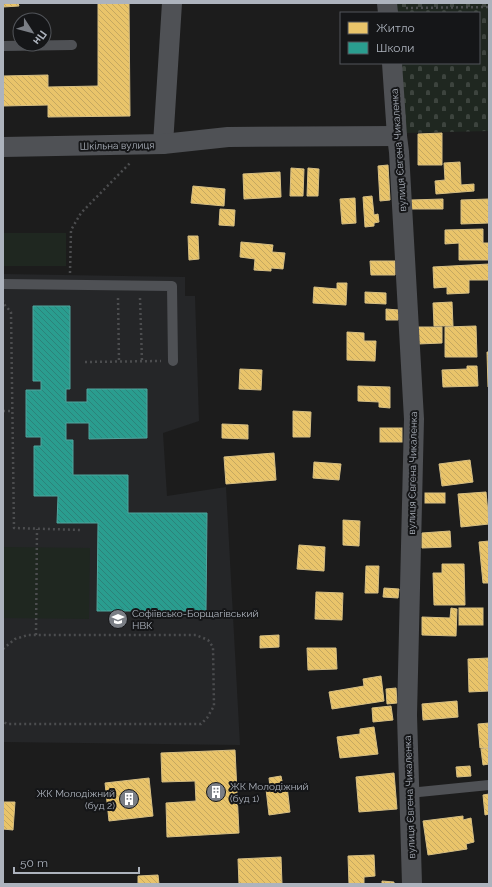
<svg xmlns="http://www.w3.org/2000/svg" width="492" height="887" font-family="Raleway,sans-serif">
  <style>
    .built { fill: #252628 }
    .cemetery { fill: url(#cemetery-stones) }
    .park { fill: #1f2720 }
    .homes { fill: url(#homes-back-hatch); stroke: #d7bf83 }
    .schools { fill: url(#schools-back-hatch); stroke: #51a49d }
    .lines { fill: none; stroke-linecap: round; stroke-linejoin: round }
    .path { stroke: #4c4d4f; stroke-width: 2.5; stroke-dasharray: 2 3; stroke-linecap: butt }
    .lane { stroke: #4f5155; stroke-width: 10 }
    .street { stroke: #4f5155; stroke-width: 20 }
    .labels { text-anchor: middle; stroke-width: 4; stroke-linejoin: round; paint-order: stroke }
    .street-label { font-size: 10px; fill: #adb3bd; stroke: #151618 }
    .poi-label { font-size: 10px; fill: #adb3bd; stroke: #151618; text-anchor: start }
  </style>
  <defs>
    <pattern id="cemetery-stones" width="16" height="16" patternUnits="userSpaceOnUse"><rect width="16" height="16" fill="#1f2720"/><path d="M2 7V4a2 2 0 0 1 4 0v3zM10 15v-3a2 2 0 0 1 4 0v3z" fill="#3d443e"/></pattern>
    <pattern id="homes-back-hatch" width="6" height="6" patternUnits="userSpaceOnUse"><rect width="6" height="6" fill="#e9c46a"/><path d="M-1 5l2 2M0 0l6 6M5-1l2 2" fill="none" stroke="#c5a860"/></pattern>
    <pattern id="schools-back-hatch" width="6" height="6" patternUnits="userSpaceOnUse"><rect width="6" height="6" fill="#2a9d8f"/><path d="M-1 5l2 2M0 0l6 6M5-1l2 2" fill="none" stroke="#2c837a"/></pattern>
  </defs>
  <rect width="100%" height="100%" fill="#1c1c1c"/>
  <path class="built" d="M3,274L185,277V296H195L199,421L163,433L167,496L226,487L240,745L3,742Z"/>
  <path class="cemetery" d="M395,3H489V131L406,133L400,63H479V13H396Z"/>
  <g class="park">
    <rect x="3" y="233" width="63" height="33"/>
    <path d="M3,547L90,548L89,619L3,618Z"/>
  </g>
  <g class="homes">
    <path d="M3,3H18L19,6L3,7Z"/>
    <path d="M98,3H129L130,116L48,117V105L3,106V76L48,75V87L98,86Z"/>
    <path d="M442,133V165H418V134Z"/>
    <path d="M460,162L461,185L474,184V191L436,194L435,181L445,180L444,163Z"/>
    <path d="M388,165L390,200L380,201L378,166Z"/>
    <path d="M291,168L304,169L303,196H290Z"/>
    <path d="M308,168L319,169L318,196H307Z"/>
    <path d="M280,172L281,197L244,199L243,174Z"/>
    <path d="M193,186L225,189L224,206L191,203Z"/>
    <path d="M372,196L374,215L378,214L379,222L374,223V226L365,227L363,197Z"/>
    <path d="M355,198L356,223L342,224L340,199Z"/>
    <path d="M443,199V209H411V200Z"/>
    <path d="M489,199V223L461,224V200Z"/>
    <path d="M220,209L235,210L234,226L219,225Z"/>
    <path d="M483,229V243H489V260H459V243L445,244V230Z"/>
    <path d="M188,236H198L199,259L189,260Z"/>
    <path d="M241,242L273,245L272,252L285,253L283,269L271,268V271L254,270L255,259L240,257Z"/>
    <path d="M370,261H395V275H371Z"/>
    <path d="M489,264V280H469V293L447,294V287L434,288L433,267Z"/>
    <path d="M337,283H347L346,305L313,303L314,287L337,289Z"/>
    <path d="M365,292L386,293V304L365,303Z"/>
    <path d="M452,302L453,326H434L433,303Z"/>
    <path d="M386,309L399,310L398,320H386Z"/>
    <path d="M476,326L477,357H445V327Z"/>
    <path d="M418,327H442V343L418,344Z"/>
    <path d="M347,332L364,333V341H376L375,361L347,360Z"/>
    <path d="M487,352H489V387H488Z"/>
    <path d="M467,366H477L478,386L443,387L442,370L467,369Z"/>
    <path d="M240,369L262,370L261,390L239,389Z"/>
    <path d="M358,386L390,387V408L379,407V402L358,401Z"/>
    <path d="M293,411L311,412L310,437H293Z"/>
    <path d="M222,424L248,425V439L222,438Z"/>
    <rect x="380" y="428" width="22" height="14"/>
    <path d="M274,453L276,480L226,484L224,457Z"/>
    <path d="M470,460L473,482L442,486L439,464Z"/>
    <path d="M314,462L341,464L339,480L313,478Z"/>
    <path d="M486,492L489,524L461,527L458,494Z"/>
    <rect x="425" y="493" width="20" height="10"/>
    <path d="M343,520L360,521L359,546L343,545Z"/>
    <path d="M450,531L451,547L422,548V533Z"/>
    <path d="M489,541V583H483L479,542Z"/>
    <path d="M299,545L325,547L324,571L297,569Z"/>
    <path d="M442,564H464L465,605H434L433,573H442Z"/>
    <path d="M366,566H379L378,593H365Z"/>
    <path d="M384,588L399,589L398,598L383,597Z"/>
    <path d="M316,592L343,593L342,620L315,619Z"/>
    <path d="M451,608L457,609L456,636L422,635V617L450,618Z"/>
    <rect x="459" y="608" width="24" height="17"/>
    <path d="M279,635V647L260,648V636Z"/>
    <path d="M307,648H336L337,669L308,670Z"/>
    <path d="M489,658V691L469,692L468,659Z"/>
    <path d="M381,676L384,701L332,709L329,692L364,686L363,679Z"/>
    <path d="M396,688L397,703L387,704L386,689Z"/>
    <path d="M457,701L458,717L423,720L422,704Z"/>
    <path d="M391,706L393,720L373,722L372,708Z"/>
    <path d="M489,723V748H480L478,724Z"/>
    <path d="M374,727L378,754L340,758L337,737L360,734V729Z"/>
    <path d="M489,748V764L483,765L481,749Z"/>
    <path d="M235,750L239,833L167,837L166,803L196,801L195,781L162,782L161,753Z"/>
    <path d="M470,766L471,776L457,777L456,767Z"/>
    <path d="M394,773L397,809L359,812L356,777Z"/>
    <path d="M281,776L283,786H287L290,812L269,815L266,789L270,788L269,778Z"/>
    <path d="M149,778L153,816L109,821L105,783Z"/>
    <path d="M489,794V814L485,815L483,795Z"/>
    <path d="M3,802H15L13,830L3,829Z"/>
    <path d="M463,816V820L471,818L474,842L466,844L467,849L428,855L423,821Z"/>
    <path d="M374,855L375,876L364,877V884H349L348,856Z"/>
    <path d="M281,857L282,884H239L238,859Z"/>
    <path d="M158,875L159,884H138V876Z"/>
    <path d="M382,881L394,882V884H382Z"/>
  </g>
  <path class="schools" d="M33,306H70V389H66V402H87V389H147V438L89,439V423H66V440H73V475H128V513H207L206,611H97L98,523H57L58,496H34V446H41V437H26V390H41V381H33Z"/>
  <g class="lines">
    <g class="path">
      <path d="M406,8L489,7"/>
      <path d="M70,273L71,230L81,213L130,163"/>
      <path d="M118,298L119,362"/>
      <path d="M140,298L142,362"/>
      <path d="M3,300V303L11,312L14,528L82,530"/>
      <path d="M85,362L161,361"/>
      <path d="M3,411H12"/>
      <path d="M36,635L37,529"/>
      <path d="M3,649L15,639L28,635H196L208,640L213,647L214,706L207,718L201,724H8L3,722"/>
    </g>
    <g class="lane">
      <path d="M3,46L72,45"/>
      <path d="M3,284L172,286L173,361"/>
      <path d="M409,793L489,785"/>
    </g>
    <g class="street">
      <path d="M387,3L388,13"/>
      <path d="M392,63L397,136L399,152L414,419L407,715L412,884"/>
      <path d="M163,144L172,3"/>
      <path d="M3,147L163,144L228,137L397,136"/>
    </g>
  </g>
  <defs>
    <g id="school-disc" transform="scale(1)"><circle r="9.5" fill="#7a7e85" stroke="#151618"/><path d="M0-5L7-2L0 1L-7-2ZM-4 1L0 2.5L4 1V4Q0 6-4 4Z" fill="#fff"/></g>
    <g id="building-disc" transform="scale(1)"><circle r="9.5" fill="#7a7e85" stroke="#151618"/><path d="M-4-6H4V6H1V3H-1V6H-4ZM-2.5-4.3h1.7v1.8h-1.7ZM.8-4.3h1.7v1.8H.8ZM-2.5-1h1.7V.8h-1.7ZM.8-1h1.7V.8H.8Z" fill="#fff"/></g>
  </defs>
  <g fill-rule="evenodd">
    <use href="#school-disc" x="118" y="619"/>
    <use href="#building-disc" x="216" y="792"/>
    <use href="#building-disc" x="129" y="799"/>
  </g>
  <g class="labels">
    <g class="street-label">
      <text transform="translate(117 145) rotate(-1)" y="4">Шкільна вулиця</text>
      <text transform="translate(398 150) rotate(-94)" y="4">вулиця Євгена Чикаленка</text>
      <text transform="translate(412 473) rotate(-89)" y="4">вулиця Євгена Чикаленка</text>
      <text transform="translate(409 797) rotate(-92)" y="4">вулиця Євгена Чикаленка</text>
    </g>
    <g class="poi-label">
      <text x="132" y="617">Софіївсько-Борщагівський<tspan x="132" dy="12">НВК</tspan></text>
      <text x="230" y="790">ЖК Молодіжний<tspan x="230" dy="12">(буд 1)</tspan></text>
      <text x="115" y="797" text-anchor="end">ЖК Молодіжний<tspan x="115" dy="12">(буд 2)</tspan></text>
    </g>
  </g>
  <rect width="492" height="887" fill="none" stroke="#adb3bd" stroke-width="8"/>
  <rect x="340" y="12" width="140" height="52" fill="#151618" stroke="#52555a"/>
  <rect x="348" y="22" width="20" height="12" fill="#e9c46a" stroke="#52555a"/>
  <text x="376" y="32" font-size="12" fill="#adb3bd">Житло</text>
  <rect x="348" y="42" width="20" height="12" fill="#2a9d8f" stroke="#52555a"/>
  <text x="376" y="52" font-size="12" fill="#adb3bd">Школи</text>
  <g transform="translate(32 32) rotate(126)"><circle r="19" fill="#151618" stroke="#52555a"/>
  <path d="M0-3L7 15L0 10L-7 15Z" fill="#7a7e85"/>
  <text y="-6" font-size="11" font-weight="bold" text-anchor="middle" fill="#adb3bd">Пн</text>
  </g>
  <path d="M14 867v6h125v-6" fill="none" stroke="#adb3bd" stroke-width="2"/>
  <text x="20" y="867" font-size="12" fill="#adb3bd" stroke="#151618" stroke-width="3" paint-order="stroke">50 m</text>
</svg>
